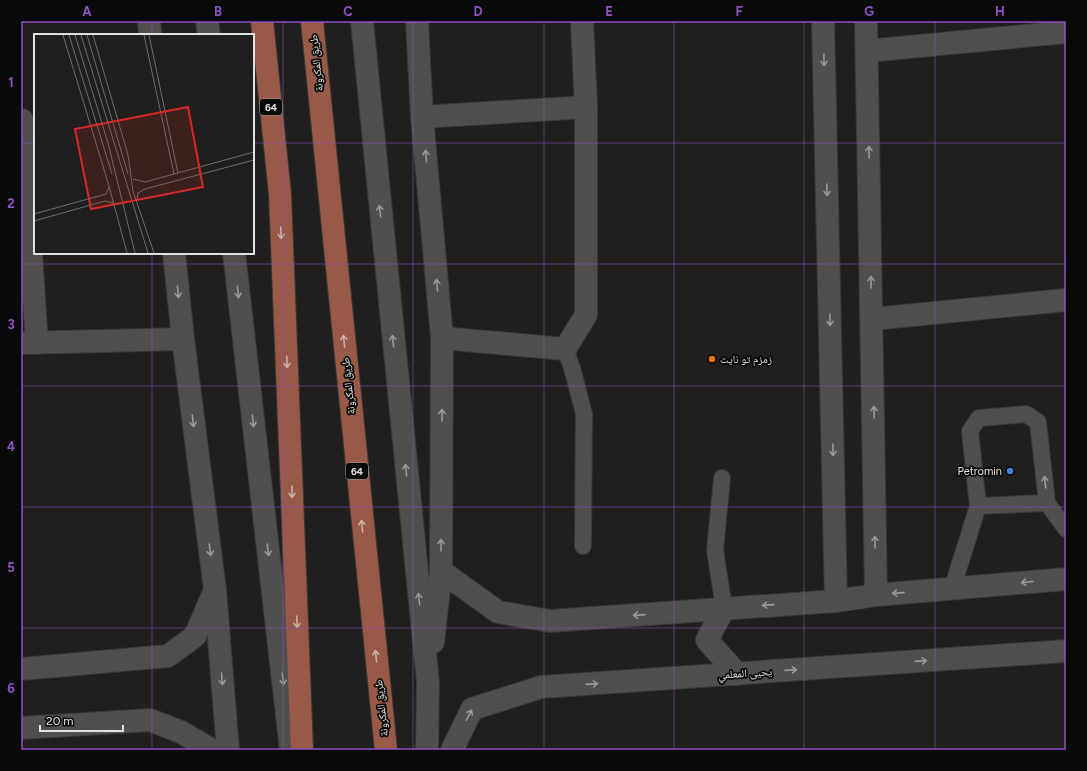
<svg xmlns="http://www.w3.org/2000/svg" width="1087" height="771" font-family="Figtree,'Noto Naskh Arabic',sans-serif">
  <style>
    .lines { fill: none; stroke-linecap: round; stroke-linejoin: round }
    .service-casing { stroke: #3a3937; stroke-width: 18 }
    .minor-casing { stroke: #3a3937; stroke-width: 24 }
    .tertiary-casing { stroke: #3a3937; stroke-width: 24 }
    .secondary-casing { stroke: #3a3937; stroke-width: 24 }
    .primary-casing { stroke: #3a3937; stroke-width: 24 }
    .service { stroke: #514f4e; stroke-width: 16 }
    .minor { stroke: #514f4e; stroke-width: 22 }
    .tertiary { stroke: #514f4e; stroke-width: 22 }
    .secondary { stroke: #514f4e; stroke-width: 22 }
    .primary { stroke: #985947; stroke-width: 22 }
    .oneway { stroke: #9a9898 }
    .oneway2 { stroke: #c9b2ab }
    .grid { fill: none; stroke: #9050c6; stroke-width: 1; stroke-opacity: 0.55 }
    .food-dot { fill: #e8710a; stroke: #090908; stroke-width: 1.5 }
    .shop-dot { fill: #3f7fe0; stroke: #090908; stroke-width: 1.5 }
    .labels { text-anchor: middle; stroke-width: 3.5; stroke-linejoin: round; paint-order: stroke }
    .shield { fill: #090908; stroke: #a2a1a0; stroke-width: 1 }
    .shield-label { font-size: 10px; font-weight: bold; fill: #e3e2e1 }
    .street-label { font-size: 11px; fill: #e3e2e1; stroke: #090908 }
    .poi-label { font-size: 11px; fill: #e3e2e1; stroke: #090908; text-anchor: start }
    .inset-road { fill: none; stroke: #6e6d6b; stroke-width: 1 }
    .view { fill: #d62828; fill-opacity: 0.15; stroke: #d62828; stroke-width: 2 }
    .inset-edge { fill: none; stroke: #e3e2e1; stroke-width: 2 }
    .neatline { fill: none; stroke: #9050c6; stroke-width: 1.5 }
    .grid-label { font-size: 13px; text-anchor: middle; font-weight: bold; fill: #9050c6 }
  </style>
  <rect width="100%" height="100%" fill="#201f1d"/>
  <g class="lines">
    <g class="service-casing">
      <g id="service">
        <path d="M565,349L572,368L584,414L583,546"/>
        <path d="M722,478L715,550L724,608"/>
        <path d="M978,506L1047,503"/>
        <path d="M952,589L978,506L970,431L979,418L1026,414L1038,422L1047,503L1066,529"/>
      </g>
    </g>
    <g class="minor-casing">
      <g id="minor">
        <path d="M867,51L1066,32"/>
        <path d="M422,117L586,107"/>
        <path d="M22,120L37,343"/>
        <path d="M872,319L1066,300"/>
        <path d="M442,338L565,349L586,315V107L582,21"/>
        <path d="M21,343L183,339"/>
      </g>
    </g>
    <g class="tertiary-casing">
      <g id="tertiary">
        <path d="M823,21L836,601"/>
        <path d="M866,21L876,595"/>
        <path d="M441,571L498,612L550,621L836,601L876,595L1066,579"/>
        <path d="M724,608L707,640L737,674"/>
        <path d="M21,669L168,656L195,636L215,590"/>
        <path d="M21,728L150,720L181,732L212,750"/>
        <path d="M452,750L472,709L541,687L1066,651"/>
      </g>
    </g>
    <g class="secondary-casing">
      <g id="secondary">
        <path d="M149,21L150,35"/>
        <path d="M207,21L209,35"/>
        <path d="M362,21L428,682L427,750"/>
        <path d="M417,21L422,117L442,338L441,571L433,642"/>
        <path d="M174,253L183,339L215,590L228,750"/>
        <path d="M234,253L291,750"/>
      </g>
    </g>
    <g class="primary-casing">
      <g id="primary">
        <path d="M262,21L280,194L302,750"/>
        <path d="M312,21L386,750"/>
      </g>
    </g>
    <use href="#service" class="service"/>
    <use href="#minor" class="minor"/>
    <use href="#tertiary" class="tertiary"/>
    <use href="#secondary" class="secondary"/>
    <use href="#primary" class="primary"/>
  </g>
  <defs><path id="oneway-shaft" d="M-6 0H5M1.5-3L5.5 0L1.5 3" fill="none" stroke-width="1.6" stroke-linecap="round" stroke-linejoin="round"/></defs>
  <g class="oneway">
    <use href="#oneway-shaft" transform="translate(824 60) rotate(89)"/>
    <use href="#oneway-shaft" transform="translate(869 152) rotate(-91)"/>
    <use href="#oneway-shaft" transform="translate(426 156) rotate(-95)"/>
    <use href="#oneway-shaft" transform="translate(827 190) rotate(89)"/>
    <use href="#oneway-shaft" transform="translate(380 211) rotate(-96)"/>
    <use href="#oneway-shaft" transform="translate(871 282) rotate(-91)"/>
    <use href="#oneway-shaft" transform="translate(437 285) rotate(-95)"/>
    <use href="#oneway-shaft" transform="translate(178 292) rotate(84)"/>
    <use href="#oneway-shaft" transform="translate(238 292) rotate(84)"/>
    <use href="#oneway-shaft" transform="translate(830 320) rotate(89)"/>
    <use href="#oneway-shaft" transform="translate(393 341) rotate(-96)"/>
    <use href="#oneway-shaft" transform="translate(874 412) rotate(-91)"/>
    <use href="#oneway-shaft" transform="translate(442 415) rotate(-90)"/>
    <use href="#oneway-shaft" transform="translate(193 421) rotate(83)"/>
    <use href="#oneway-shaft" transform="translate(253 421) rotate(84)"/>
    <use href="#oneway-shaft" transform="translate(833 450) rotate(89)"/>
    <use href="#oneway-shaft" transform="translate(406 470) rotate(-96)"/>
    <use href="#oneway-shaft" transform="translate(1045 482) rotate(-97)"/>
    <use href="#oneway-shaft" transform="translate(875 542) rotate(-91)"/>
    <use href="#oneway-shaft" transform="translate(441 545) rotate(-90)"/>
    <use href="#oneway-shaft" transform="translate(210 550) rotate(83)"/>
    <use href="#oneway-shaft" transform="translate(268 550) rotate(83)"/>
    <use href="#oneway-shaft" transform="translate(1027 582) rotate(175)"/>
    <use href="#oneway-shaft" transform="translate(898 593) rotate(176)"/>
    <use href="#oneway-shaft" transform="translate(419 599) rotate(-96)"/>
    <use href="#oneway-shaft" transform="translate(768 605) rotate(176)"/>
    <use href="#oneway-shaft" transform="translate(639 615) rotate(176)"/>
    <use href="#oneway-shaft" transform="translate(921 661) rotate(-4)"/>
    <use href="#oneway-shaft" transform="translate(791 670) rotate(-4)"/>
    <use href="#oneway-shaft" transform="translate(222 679) rotate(85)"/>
    <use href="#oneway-shaft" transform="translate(283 679) rotate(83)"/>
    <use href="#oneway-shaft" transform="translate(592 684) rotate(-4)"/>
    <use href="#oneway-shaft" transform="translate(469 715) rotate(-63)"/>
  </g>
  <g class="oneway2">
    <use href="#oneway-shaft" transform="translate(281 233) rotate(88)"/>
    <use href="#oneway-shaft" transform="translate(344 341) rotate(-96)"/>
    <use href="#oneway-shaft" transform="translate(287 362) rotate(88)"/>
    <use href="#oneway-shaft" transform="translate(292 492) rotate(88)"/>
    <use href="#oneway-shaft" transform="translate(362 526) rotate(-96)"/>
    <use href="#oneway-shaft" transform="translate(297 622) rotate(88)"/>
    <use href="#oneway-shaft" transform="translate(376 656) rotate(-96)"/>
  </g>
  <path class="grid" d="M152,21V35M283,21V750M413,21V750M544,21V750M674,21V750M804,21V750M935,21V750M21,143H35M253,143H1066M152,253V750M21,264H1066M21,386H1066M21,507H1066M21,628H1066"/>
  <circle class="food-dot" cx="712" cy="359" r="4"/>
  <circle class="shop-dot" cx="1010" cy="471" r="4"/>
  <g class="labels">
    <g class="shield">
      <rect x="260" y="99" width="22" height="16" rx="3"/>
      <rect x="346" y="463" width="22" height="16" rx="3"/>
    </g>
    <g class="shield-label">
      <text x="271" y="111">64</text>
      <text x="357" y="475">64</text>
    </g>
    <g class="street-label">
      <text transform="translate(316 63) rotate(-96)" y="4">طريق المكرونة</text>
      <text transform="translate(348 386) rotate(-96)" y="4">طريق المكرونة</text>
      <text transform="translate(745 673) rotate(-4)" y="4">يحيى المعلمي</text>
      <text transform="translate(381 708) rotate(-96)" y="4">طريق المكرونة</text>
    </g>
    <g class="poi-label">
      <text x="720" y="363">زمزم تو نايت</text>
      <text x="1002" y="475" text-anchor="end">Petromin</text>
    </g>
  </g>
  <g transform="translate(34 34)">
    <rect width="220" height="220" fill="#201f1d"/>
    <path class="inset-road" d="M29,1L75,152L93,219M35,1L78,140M41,1L74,109L101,219M47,1L114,219M53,1L94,140M59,1L94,121L99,157L120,219M110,1L140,140M115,1L144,139M99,145L111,148L220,118M103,166L104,159L111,155L220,126M0,180L72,160L75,153M0,187L71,167L80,169"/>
    <path class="view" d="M154,73L169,153L57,175L41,95Z"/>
    <rect width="220" height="220" class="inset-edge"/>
  </g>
  <rect width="1087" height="771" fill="none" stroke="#090908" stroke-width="44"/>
  <path d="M40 725v6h83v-6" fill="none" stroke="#e3e2e1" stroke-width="2"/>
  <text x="46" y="725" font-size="12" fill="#e3e2e1" stroke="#090908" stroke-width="3" paint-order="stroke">20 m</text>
  <rect x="22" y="22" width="1043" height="727" class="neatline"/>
  <g class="grid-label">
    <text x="87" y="16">A</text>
    <text x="218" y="16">B</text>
    <text x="348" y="16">C</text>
    <text x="478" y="16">D</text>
    <text x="609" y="16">E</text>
    <text x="739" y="16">F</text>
    <text x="869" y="16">G</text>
    <text x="1000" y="16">H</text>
    <text x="11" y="87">1</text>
    <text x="11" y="208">2</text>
    <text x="11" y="329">3</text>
    <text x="11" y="451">4</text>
    <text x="11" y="572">5</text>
    <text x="11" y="693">6</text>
  </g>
</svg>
